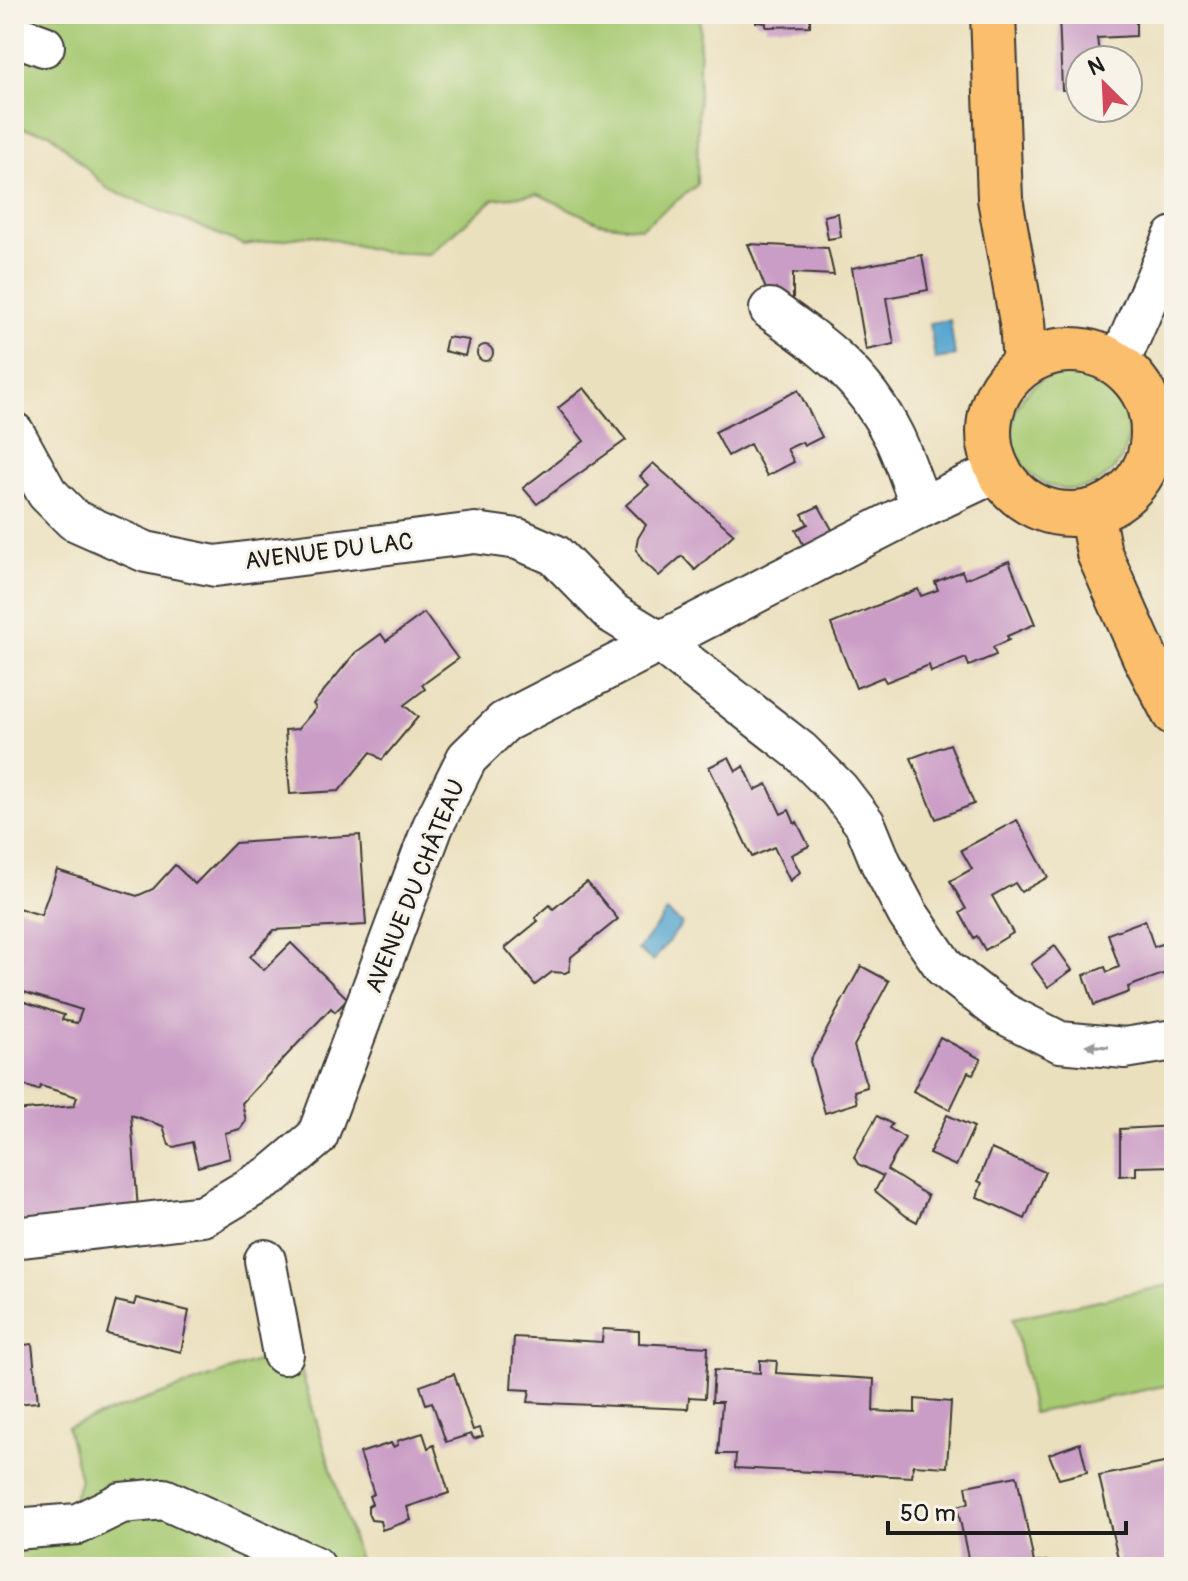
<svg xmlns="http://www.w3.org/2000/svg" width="1188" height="1581" font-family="Pangolin,sans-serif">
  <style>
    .green { fill: #a7ca73; stroke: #627348; stroke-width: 2 }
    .water { fill: #55a5cf; stroke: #386076; stroke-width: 2 }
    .building { fill: #ca9dc6 }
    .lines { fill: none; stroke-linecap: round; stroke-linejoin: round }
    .minor-casing { stroke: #3b3934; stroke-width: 44 }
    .major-casing { stroke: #3b3934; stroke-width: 48 }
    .minor { stroke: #fff; stroke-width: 40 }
    .major { stroke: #fabe6d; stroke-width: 44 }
    .oneway { fill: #999 }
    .labels { text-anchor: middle; stroke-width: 6; stroke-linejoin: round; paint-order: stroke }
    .street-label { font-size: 24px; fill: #1c1c1c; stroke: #f7f3e8 }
  </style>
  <rect width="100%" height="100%" fill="#f7f3e8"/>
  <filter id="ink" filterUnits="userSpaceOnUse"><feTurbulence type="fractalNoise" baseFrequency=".0125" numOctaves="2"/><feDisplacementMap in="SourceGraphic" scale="16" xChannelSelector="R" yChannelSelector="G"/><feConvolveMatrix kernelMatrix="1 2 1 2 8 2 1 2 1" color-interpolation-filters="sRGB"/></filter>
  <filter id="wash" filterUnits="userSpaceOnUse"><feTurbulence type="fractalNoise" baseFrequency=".006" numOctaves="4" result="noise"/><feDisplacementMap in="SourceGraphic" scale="32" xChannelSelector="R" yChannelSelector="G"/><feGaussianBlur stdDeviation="1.8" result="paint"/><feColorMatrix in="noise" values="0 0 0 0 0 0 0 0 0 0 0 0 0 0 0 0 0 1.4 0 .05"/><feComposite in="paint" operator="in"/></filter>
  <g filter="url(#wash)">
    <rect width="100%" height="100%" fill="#ebe0be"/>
    <g class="green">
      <path d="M14,14H700L697,185L641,228L599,223L538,194L494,199L429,254L383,252L314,235L244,245L108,189L50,133L14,127Z"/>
      <circle cx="1070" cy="431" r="58"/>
      <path d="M1174,1284V1384L1033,1413L1013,1318Z"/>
      <path d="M295,1351L361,1567H14V1520L71,1506L80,1480L67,1427L257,1361Z"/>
    </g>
    <g class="water">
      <path d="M950,320L955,356L935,359L930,323Z"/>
      <path d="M667,912L682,924L653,961L638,950Z"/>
    </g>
    <g id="blocks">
      <g class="building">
        <path d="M756,14H810V26L766,27V23L756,22Z"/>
        <path d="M1059,14H1136V36L1097,38L1100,60H1080V89L1062,90Z"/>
        <path d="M838,213L841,237L828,239L824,216Z"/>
        <path d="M748,244L828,248L834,275L793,273V306L769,297Z"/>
        <path d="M922,255L928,290L886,298L894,344L866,350L852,268Z"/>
        <path d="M447,337L469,340L465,356L444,351Z"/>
        <circle cx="485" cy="353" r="8"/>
        <path d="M584,388L626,440L537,504L523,488L584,441L558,408Z"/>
        <path d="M798,390L822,437L804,446L802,442L787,449L794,462L767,476L750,444L728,456L715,432Z"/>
        <path d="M653,463L734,534L695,570L682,556L659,576L642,560L636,549L638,538L646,525L626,505L649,485L640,476Z"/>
        <path d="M819,506L835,535L806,550L796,530L808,524L802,514Z"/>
        <path d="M1009,561L1035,624L1007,636L1009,640L993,647L996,655L969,666L966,658L931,672L929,665L886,682L883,677L856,688L831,624L918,589L921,596L938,590L935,582L962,571L965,579Z"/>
        <path d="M424,613L458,659L422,685L425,689L404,705L418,717L382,760L371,752L339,791L290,794L285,730L298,729L316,708L313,704L355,653L381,634L386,641Z"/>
        <path d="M950,744L974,804L936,819L911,758Z"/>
        <path d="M729,757L736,771L744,766L755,790L767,784L781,814L789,810L795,824L797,822L809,846L791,855L800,872L790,881L774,847L752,857L709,767Z"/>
        <path d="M1017,820L1048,877L1021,892L1015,883L992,896L1013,933L985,950L977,936L974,938L960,913L966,909L950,881L972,869L961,850Z"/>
        <path d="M360,835L366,925L274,930L250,957L264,970L291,943L348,999L335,1012L331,1008L242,1103L246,1121L240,1129L225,1133L230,1158L198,1167L192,1142L174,1147L169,1145L163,1126L131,1115L138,1210L14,1222V1111L74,1106L77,1097L41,1086L38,1090L14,1082V1003L20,1005L22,1001L64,1015L62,1020L77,1023L82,1010L14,989L15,907L41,915L57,870L137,896L153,889L175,865L195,884L235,843Z"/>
        <path d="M587,882L618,919L571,957L569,971L565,973L552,972L535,985L505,948L538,921L535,918L550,905L553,909Z"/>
        <path d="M1145,920L1154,947L1164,943L1174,970L1128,987L1129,992L1094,1005L1084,975L1105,967L1107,972L1119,967L1108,934Z"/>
        <path d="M1055,946L1072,970L1048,987L1031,964Z"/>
        <path d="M861,966L889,981L854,1046L867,1087L854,1091L857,1103L825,1113L810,1061Z"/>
        <path d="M940,1037L981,1059L973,1074L968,1072L950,1110L913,1091Z"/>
        <path d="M947,1115L974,1127L956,1166L929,1154Z"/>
        <path d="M877,1116L892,1124L889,1128L905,1138L887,1170L928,1196L917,1222L906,1216L875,1191L883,1176L858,1164L854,1157Z"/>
        <path d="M1174,1126V1166L1136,1167V1175L1120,1176V1129Z"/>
        <path d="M991,1149L1045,1172L1025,1219L977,1197L982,1183L978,1181Z"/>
        <path d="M136,1298L189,1311L181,1352L107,1334L116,1301L134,1305Z"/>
        <path d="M603,1329L639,1331V1343L708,1347L705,1398L689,1397L688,1409L545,1403L528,1402L530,1390L511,1389L514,1337L602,1342Z"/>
        <path d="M32,1344L38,1402L14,1404V1346Z"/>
        <path d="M760,1360L777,1361L776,1373L874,1379L873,1411L915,1413V1399L951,1402L947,1467L913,1465L912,1477L735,1468L736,1454H718L722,1402H712L714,1370L760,1373Z"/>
        <path d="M454,1374L473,1430L480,1428L483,1436L474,1439L471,1434L446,1442L432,1402L426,1404L420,1386Z"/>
        <path d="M423,1433L428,1448L434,1445L449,1493L407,1507L411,1520L382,1530L380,1521L371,1520L368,1513V1506L372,1504L369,1496L374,1494L360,1453L391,1443L393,1447L398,1445L397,1441Z"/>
        <path d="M1080,1443L1087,1472L1059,1479L1049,1454Z"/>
        <path d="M1174,1461V1567H1120L1099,1476Z"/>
        <path d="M1017,1476L1034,1563L1046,1561L1047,1567H970L957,1506L969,1503L966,1486Z"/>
      </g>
    </g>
  </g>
  <g filter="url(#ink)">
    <use href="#blocks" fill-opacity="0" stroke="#3b3934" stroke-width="2"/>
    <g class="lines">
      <g class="minor-casing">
        <g id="minor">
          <path d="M14,35L44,46"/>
          <path d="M770,309C825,348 863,375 894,437C905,460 912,484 922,507"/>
          <path d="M1118,365L1174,237"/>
          <path d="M14,433L47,493L74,520L146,552L215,566L475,533L518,539L555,555L612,613L661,643L800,751L839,790L865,824L881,863L908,914L945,968L1003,1013L1060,1042L1125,1048L1174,1040"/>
          <path d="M14,1238L203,1216L272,1175L317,1137L433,826L467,758L504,722L922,507L998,471"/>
          <path d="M265,1260L283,1354"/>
          <path d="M14,1529L78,1524L121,1503L164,1499L315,1567"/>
        </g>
      </g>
      <g class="major-casing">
        <g id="major">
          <path d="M993,14L1000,199L1022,322L1025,364"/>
          <circle cx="1071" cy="432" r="82"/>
          <path d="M1091,512L1099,553L1145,657L1174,713"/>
        </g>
      </g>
      <use href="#minor" class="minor"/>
      <use href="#major" class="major"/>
    </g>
    <defs><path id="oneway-solid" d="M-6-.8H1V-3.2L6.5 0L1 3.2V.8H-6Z" transform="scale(2)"/></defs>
    <use class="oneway" href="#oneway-solid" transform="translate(1097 1046) rotate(-175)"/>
  </g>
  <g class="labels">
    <g class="street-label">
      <text transform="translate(329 551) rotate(-7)" y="8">AVENUE DU LAC</text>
      <text transform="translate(415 886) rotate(-68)" y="8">AVENUE DU CHÂTEAU</text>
    </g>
  </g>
  <rect width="1188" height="1581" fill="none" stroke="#f7f3e8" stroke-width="48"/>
  <g transform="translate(1104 84) rotate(336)"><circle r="38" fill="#f7f3e8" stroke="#9f9d96" stroke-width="2"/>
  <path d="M0-6L14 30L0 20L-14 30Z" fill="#d1495b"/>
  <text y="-12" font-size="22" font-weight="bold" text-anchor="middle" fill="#1c1c1c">N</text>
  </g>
  <path d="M888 1521v12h238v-12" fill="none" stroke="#1c1c1c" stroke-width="4"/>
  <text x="900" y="1521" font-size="24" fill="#1c1c1c" stroke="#f7f3e8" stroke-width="6" paint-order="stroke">50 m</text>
</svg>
